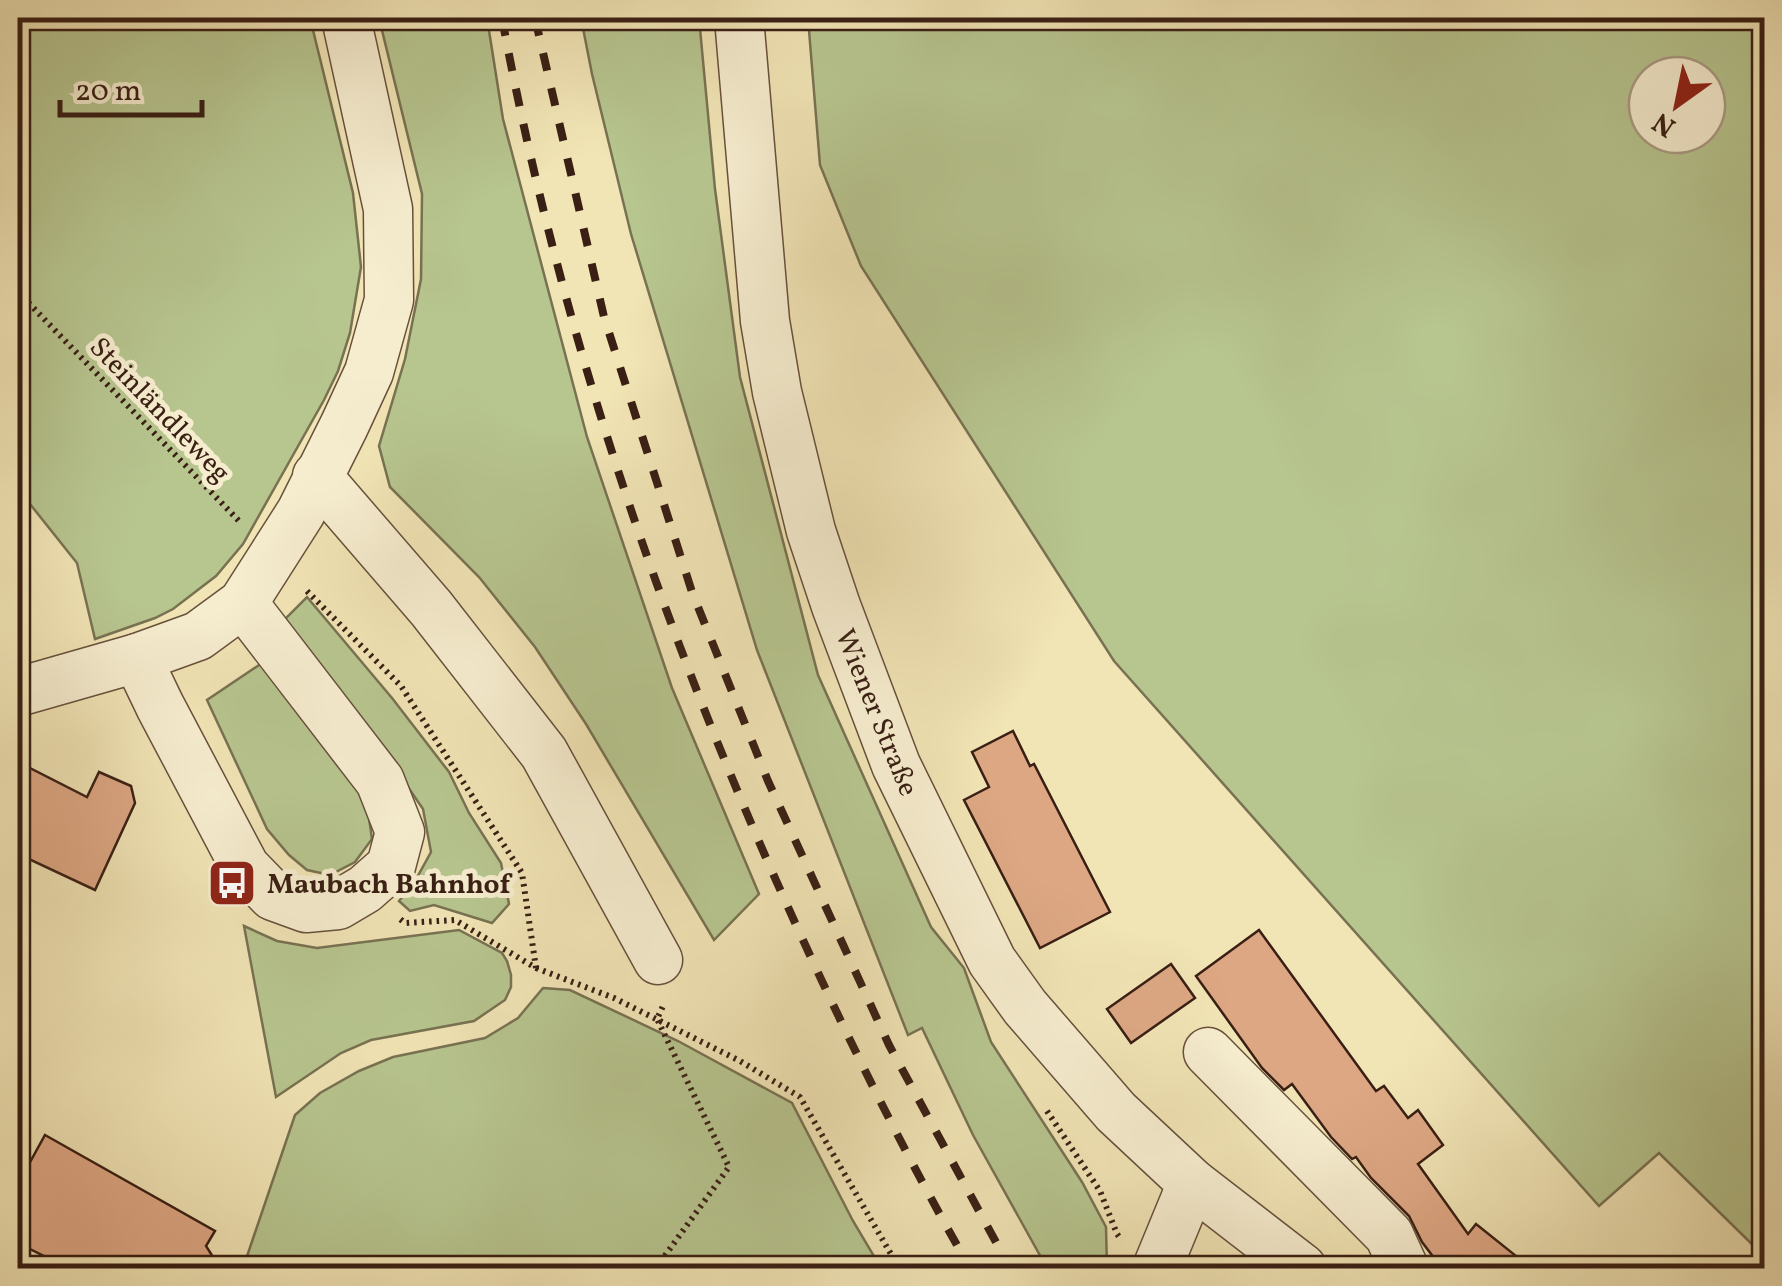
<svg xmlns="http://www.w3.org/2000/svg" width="1782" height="1286" font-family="Vollkorn,serif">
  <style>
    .green { fill: #b7c58f; stroke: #787252; stroke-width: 2.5; fill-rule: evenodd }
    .building { fill: #dda784; stroke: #391f14; stroke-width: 2.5 }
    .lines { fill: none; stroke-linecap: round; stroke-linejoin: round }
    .minor-casing { stroke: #67503c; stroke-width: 51 }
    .path { stroke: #391f14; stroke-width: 6; stroke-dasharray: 2.5 5; stroke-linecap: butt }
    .minor { stroke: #f6edcf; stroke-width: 48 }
    .rail { stroke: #391f14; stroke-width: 8; stroke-dasharray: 18 18; stroke-linecap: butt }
    .labels { text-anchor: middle; stroke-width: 10; stroke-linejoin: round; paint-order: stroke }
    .street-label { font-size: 28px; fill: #391f14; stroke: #f6edcf }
    .poi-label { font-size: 28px; font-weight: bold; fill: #391f14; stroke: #f6edcf; text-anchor: start }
  </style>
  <rect width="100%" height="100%" fill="#f1e4b5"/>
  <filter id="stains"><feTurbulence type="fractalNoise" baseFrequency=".002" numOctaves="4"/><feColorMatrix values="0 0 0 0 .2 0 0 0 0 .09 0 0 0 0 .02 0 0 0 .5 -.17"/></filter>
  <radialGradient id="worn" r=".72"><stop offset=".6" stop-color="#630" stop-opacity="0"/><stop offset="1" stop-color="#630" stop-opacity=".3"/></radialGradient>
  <g class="green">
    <path d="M18,18H310L353,193L361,267L350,333L338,371L324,400L243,544L216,576L173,609L155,618L95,639L77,563L18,489Z"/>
    <path d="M379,18H487L503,119L587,437L672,688L759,894L714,940L586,724L535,647L479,577L390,487L379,446L405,359L421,279L422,194Z"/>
    <path d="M581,18H699L715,189L740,377L818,675L931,927L964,968L991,1042L1082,1182L1106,1227L1107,1268H1047L973,1135L922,1028L908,1035L757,650L631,234L592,74Z"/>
    <path d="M808,18H1764V1256L1659,1153L1599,1206L1114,661L861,266L820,165ZM1647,75H1707V135H1647Z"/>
    <path d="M307,597L392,698L449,772L469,813L501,863L509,904L492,923L434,905L410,911L399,901L415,881L431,852L423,809L380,746L283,621Z"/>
    <path d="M268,659L305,700L367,804L372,839L355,862L330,875L307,870L289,855L267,829L207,700Z"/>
    <path d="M244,926L277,941L317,948L459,930L502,953L507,961L511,975V987L505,1000L474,1021L371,1040L341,1053L276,1097Z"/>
    <path d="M543,988L570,990L678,1041L792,1103L853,1221L881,1268H243L295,1115L320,1093L359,1071L393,1057L485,1038L518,1018Z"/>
  </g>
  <g class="building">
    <path d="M1013,731L1030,766L1034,764L1110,912L1040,948L964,800L989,787L972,752Z"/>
    <path d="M18,762L87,797L99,772L131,786L135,803L95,890L18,854Z"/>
    <path d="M1259,930L1376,1091L1384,1086L1408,1118L1418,1110L1443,1145L1418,1164L1468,1234L1476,1224L1531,1268H1439L1441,1267L1422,1242L1409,1216L1371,1178L1356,1157L1352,1159L1331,1137L1292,1084L1284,1090L1262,1068L1196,976Z"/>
    <path d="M1171,964L1195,998L1131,1043L1107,1009Z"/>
    <path d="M45,1135L215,1231L206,1246L220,1268H68L18,1243V1184Z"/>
  </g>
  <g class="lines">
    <g class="minor-casing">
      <g id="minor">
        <path d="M739,18L765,321L777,392L811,531L836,606L896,765L992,961L1025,1007L1116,1112L1192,1183L1302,1268"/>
        <path d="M317,476L431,608L544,753L658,960"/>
        <path d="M137,658L160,706L245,867L273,896L306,908L338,905L365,889L391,866L400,832L380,781L243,603"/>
        <path d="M18,692L137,658L198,636L243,603L301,512L344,426L369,372L389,300L388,209L346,18"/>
        <path d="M1208,1052L1389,1235L1404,1268"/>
        <path d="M1157,1268L1192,1183"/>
      </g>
    </g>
    <g class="path">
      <path d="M18,292L239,521"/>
      <path d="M307,591L401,686L522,873L536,968L455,920L405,923L400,919"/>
      <path d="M536,968L614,998L740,1061L800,1097L899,1268"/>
      <path d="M1047,1111L1100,1191L1117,1234L1120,1238"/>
      <path d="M656,1268L729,1167L657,1019L663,1006"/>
    </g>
    <use href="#minor" class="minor"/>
    <g class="rail">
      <path d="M502,18C558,321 657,615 783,896C840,1023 901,1148 970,1268"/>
      <path d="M535,18L604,317L692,592L768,781L889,1045L1010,1268"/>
    </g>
  </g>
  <defs>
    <g id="bus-square" transform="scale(2.5)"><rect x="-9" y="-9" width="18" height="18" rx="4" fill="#8f2418" stroke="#f6edcf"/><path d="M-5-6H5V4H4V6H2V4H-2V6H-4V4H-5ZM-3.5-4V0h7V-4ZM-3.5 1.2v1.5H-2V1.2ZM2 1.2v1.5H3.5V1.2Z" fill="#fff"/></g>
  </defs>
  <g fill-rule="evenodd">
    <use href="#bus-square" x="232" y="883"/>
  </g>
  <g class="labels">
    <g class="street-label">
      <text transform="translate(161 409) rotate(46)" y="10">Steinländleweg</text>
      <text transform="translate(878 712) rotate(68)" y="10">Wiener Straße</text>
    </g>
    <g class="poi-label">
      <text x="267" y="893">Maubach Bahnhof</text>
    </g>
  </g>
  <rect width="1782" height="1286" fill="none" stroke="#f1e4b5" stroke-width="60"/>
  <rect x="20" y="20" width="1742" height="1246" fill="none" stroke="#391f14" stroke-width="5"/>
  <rect x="30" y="30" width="1722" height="1226" fill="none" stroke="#391f14" stroke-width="2.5"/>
  <g transform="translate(1677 105) rotate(213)"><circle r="48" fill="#f6edcf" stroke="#aa9b84" stroke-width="2.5"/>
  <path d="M0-8L18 38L0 25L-18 38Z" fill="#8f2418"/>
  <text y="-15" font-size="28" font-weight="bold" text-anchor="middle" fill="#391f14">N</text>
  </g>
  <path d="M60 100v15h142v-15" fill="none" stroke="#391f14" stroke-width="5"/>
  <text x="75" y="100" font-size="30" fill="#391f14" stroke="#f6edcf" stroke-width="8" paint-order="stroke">20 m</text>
  <rect width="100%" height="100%" filter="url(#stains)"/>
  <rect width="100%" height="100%" fill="url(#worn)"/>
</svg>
